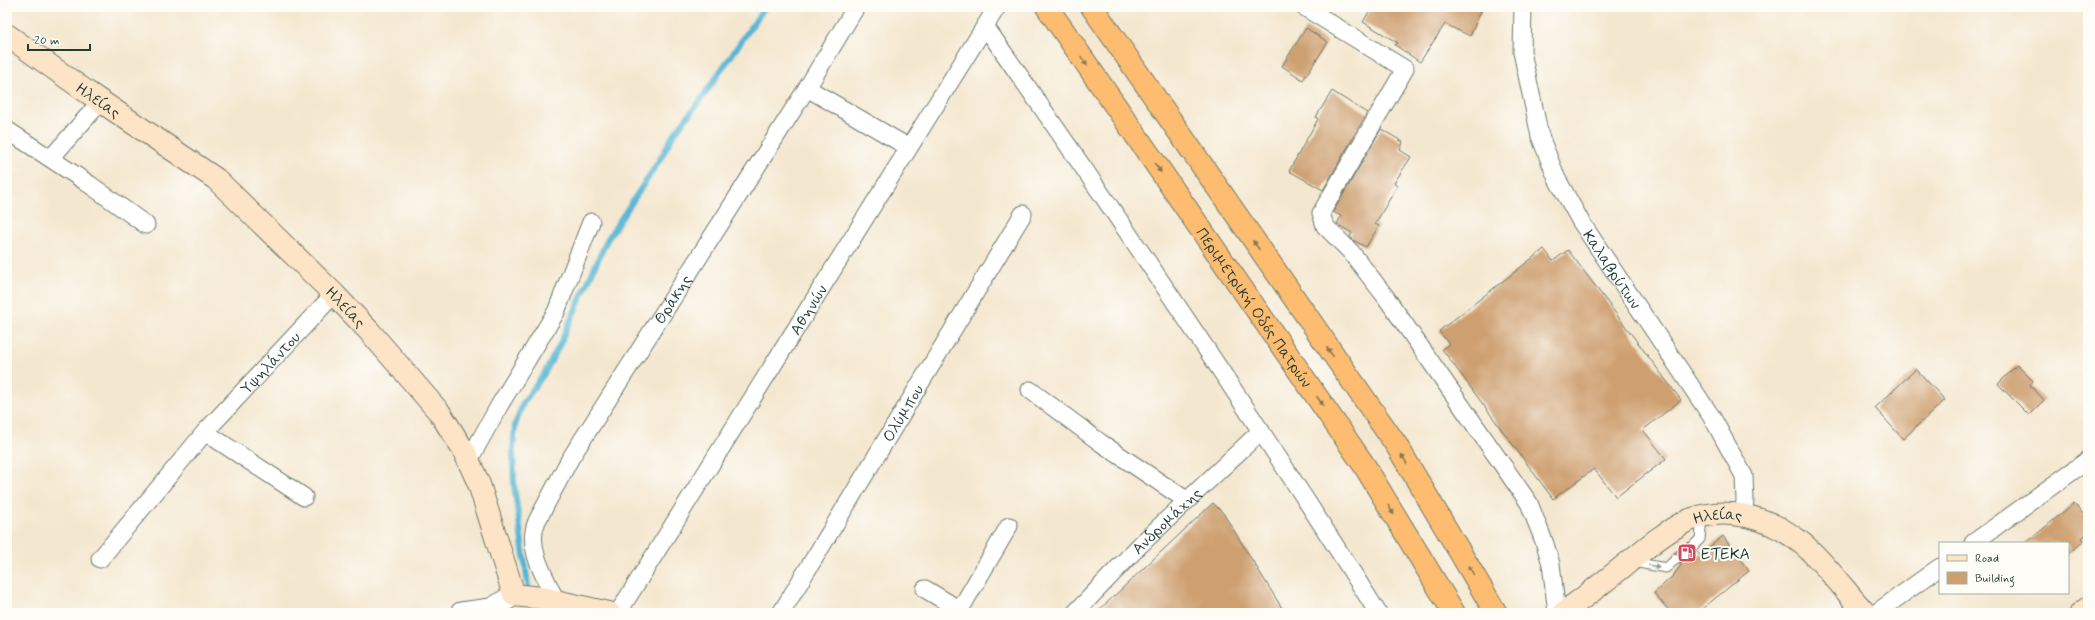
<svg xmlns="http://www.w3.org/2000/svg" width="2095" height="620" font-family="Mynerve,sans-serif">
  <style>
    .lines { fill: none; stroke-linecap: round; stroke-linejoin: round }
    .stream { stroke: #55b5d3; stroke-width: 6 }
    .building { fill: #ce9f6f }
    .service-casing { stroke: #6a786a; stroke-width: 11 }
    .minor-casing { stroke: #6a786a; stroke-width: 19 }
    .tertiary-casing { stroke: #6a786a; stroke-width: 23 }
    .secondary-casing { stroke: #6a786a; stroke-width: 24 }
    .motorway-casing { stroke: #6a786a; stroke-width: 24 }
    .service { stroke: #fff; stroke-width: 9 }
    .minor { stroke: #fff; stroke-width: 17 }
    .tertiary { stroke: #fff; stroke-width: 21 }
    .secondary { stroke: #fee4c6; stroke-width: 22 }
    .motorway { stroke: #fdbc70; stroke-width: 22 }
    .oneway { fill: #83764f }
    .oneway2 { fill: #8f9e9a }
    .labels { text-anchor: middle; stroke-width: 4; stroke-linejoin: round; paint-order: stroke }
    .street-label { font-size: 16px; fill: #1f3d34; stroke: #fdfcf7 }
    .poi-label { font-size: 16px; fill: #1f3d34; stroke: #fdfcf7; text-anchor: start }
  </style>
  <rect width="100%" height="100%" fill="#fdfcf7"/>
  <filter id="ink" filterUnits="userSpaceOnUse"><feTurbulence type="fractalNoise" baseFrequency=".025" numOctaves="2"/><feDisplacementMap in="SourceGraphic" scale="8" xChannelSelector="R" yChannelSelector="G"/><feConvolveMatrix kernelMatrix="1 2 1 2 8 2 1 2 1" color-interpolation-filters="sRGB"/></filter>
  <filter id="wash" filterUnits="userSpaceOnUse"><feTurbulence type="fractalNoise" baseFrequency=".012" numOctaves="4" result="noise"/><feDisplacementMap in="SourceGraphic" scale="16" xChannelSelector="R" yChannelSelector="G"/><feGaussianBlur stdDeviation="0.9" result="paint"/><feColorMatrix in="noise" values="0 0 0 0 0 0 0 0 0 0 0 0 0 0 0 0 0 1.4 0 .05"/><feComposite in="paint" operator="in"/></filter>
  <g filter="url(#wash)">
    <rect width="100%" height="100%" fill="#f4e7cf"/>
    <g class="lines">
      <g class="stream">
        <path d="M529,592L514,485L513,448L515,425L523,403L544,374L558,348L607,240L659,161L674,134L699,102L765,7"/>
        <path d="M531,601L534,613"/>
      </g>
    </g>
    <g id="blocks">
      <g class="building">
        <path d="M1372,7H1483L1470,36L1445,24L1420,62L1395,45L1398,43L1363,22Z"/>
        <path d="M1306,28L1328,42L1303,80L1282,66Z"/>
        <path d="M1332,91L1367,113L1323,190L1289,171L1318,119L1316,117Z"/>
        <path d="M1381,129L1403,142L1400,150L1411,157L1394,183L1398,185L1375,224L1379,226L1366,247L1353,240L1350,236L1352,233L1337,224L1341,216L1333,212Z"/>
        <path d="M1544,249L1553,261L1568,250L1681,400L1643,430L1666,459L1616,497L1594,469L1553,499L1442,349L1449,344L1439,331Z"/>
        <path d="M2017,365L2033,381L2030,385L2044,400L2029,415L1998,384Z"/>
        <path d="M1916,369L1945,400L1903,439L1875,408Z"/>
        <path d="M1213,503L1223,513L1285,613H1096Z"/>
        <path d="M2074,503L2088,520V533L2082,538L2084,541L2069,553L2068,543H2026Z"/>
        <path d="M1723,536L1749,571L1697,613H1671L1654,593L1673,576L1681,565V555L1674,553L1689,542L1687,545L1689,550L1692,552L1697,551L1700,555Z"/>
      </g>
    </g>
  </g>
  <g filter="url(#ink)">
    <use href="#blocks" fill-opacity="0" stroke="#6a786a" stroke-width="1"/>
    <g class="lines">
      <g class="service-casing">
        <g id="service">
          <path d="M1693,546L1700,539L1702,517"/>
          <path d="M1633,562L1666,568L1676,559"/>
        </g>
      </g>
      <g class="minor-casing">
        <g id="minor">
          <path d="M1304,7L1405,69L1321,213L1325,226L1351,252L1385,296L1529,503L1545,544L1551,564L1557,613"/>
          <path id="s1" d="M1523,7L1522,52L1540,136L1557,179L1581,222L1713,419L1744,476L1745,501L1743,515"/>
          <path d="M985,26C1120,219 1253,414 1378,613"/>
          <path d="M807,88L908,147"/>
          <path d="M7,130L89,184L146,225"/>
          <path d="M51,158L101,101"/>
          <path d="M1030,390L1101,443L1186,500"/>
          <path d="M205,432L304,497"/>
          <path d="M469,460L499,406L556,312L591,222"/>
          <path d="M1973,543L2088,460"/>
          <path id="s2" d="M100,559L205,432L334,294"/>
          <path d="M925,589L960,610"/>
          <path id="s3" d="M556,601C546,578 525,547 537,521L570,459L807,88L856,7"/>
          <path id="s4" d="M618,613L997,7"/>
          <path id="s5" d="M781,613L1023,214"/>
          <path d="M958,613L1009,526"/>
          <path id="s6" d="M1075,613L1140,545L1261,431"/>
          <path d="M1876,613L1940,567"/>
        </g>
      </g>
      <g class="tertiary-casing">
        <path id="tertiary" d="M461,613L491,609L514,595"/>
      </g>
      <g class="secondary-casing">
        <g id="secondary">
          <path id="s7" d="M7,35L87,92L216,179L334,294L370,332L440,413L464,451L479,484L514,595L542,598L609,613"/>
          <path id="s8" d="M1563,613C1586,596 1608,579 1630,561C1647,547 1665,532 1685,522C1725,503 1772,518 1804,545C1826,564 1845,591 1865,613"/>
          <path d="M2081,613L2088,608"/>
        </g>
      </g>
      <g class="motorway-casing">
        <g id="motorway">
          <path id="s9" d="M1047,7L1364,465L1454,613"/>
          <path d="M1092,7L1397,446L1496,613"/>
        </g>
      </g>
      <use href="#service" class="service"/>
      <use href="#minor" class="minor"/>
      <use href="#tertiary" class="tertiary"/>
      <use href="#secondary" class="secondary"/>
      <use href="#motorway" class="motorway"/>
    </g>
    <defs><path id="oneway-solid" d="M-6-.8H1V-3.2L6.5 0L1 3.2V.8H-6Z"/></defs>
    <g class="oneway">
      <use href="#oneway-solid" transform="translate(1084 61) rotate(55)"/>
      <use href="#oneway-solid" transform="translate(1158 168) rotate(55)"/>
      <use href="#oneway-solid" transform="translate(1256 245) rotate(-125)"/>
      <use href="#oneway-solid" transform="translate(1330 352) rotate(-125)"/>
      <use href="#oneway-solid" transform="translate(1320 401) rotate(55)"/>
      <use href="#oneway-solid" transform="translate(1404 459) rotate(-121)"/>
      <use href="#oneway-solid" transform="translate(1391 510) rotate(59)"/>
      <use href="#oneway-solid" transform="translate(1471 570) rotate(-121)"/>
    </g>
    <use class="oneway2" href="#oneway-solid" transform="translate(1654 566) rotate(10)"/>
  </g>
  <defs>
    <g id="fuel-square" transform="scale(1)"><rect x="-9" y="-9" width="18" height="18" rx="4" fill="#d1495b" stroke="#fdfcf7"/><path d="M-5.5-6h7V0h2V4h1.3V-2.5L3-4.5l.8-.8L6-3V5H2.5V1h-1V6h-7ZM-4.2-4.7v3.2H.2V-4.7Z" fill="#fff"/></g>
  </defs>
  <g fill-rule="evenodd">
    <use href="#fuel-square" x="1687" y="553"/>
  </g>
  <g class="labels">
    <g class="street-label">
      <text dy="6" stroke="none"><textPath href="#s7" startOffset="112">Ηλείας</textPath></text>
      <text dy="6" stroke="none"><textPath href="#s1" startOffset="283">Καλαβρύτων</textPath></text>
      <text dy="6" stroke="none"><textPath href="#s3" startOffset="345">Θράκης</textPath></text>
      <text dy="6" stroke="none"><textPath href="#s7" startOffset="436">Ηλείας</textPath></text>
      <text dy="6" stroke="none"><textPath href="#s9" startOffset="365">Περιμετρική Οδός Πατρών</textPath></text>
      <text dy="6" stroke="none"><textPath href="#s4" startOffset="358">Αθηνών</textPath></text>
      <text dy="6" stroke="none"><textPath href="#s2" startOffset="260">Υψηλάντου</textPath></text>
      <text dy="6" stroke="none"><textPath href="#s5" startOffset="234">Ολύμπου</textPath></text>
      <text dy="6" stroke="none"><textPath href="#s8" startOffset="186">Ηλείας</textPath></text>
      <text dy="6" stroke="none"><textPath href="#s6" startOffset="130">Ανδρομάχης</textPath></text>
    </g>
    <g class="poi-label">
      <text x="1701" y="559">ΕΤΕΚΑ</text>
    </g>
  </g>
  <rect width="2095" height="620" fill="none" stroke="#fdfcf7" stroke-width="24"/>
  <rect x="1939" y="542" width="130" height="52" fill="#fdfcf7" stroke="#a4b0a9"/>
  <rect x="1947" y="555" width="20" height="6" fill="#fee4c6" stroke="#a4b0a9"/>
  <text x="1975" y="562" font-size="12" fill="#1f3d34">Road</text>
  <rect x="1947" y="572" width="20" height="12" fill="#ce9f6f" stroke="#a4b0a9"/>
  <text x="1975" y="582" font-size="12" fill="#1f3d34">Building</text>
  <path d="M28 44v6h62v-6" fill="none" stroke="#1f3d34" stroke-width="2"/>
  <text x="34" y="44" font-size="12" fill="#1f3d34" stroke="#fdfcf7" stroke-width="3" paint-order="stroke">20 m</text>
</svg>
